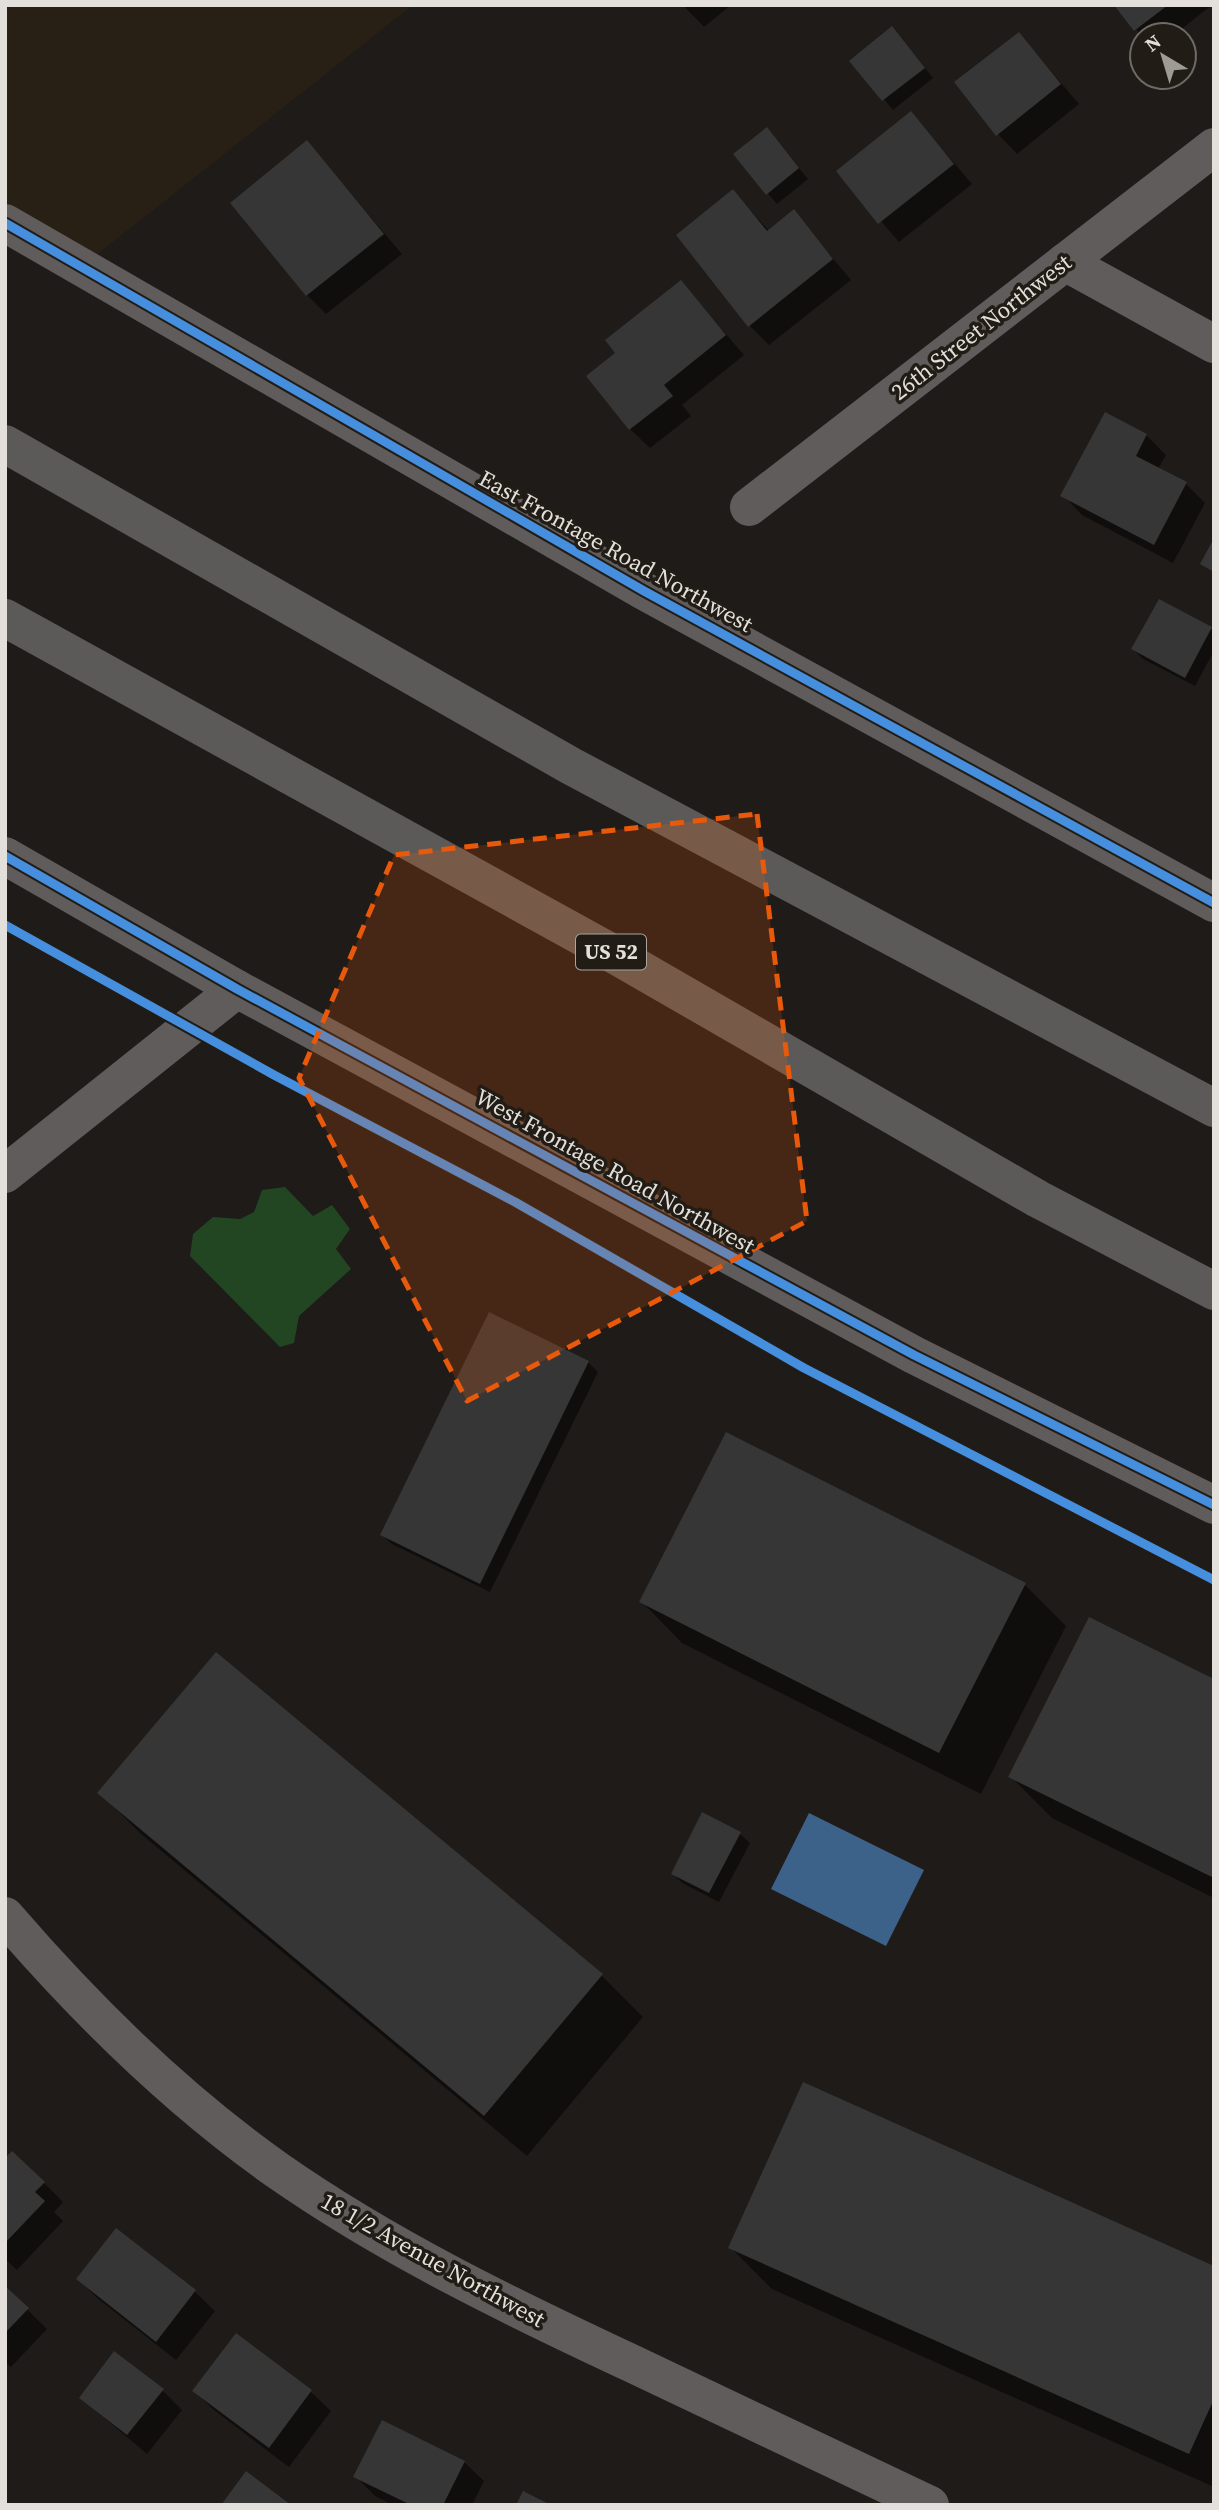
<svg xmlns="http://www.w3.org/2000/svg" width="1219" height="2510" font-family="'Source Serif 4',serif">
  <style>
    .built { fill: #282015 }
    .green { fill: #234622 }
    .water { fill: #3d6289 }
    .shadow { fill: #0007 }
    .building { fill: #373636 }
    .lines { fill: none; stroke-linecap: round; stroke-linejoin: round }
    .minor { stroke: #5f5c5b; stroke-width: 38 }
    .tertiary { stroke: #5f5c5b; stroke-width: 38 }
    .motorway { stroke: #5c5a58; stroke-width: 38 }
    .cycleway-casing { stroke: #211c15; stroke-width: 13 }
    .cycleway { stroke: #468fdf; stroke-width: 9 }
    .marked { fill: #e8590c; fill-opacity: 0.2; stroke: #e8590c; stroke-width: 5; stroke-dasharray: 14 9; stroke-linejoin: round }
    .labels { text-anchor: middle; stroke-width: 7; stroke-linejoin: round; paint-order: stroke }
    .shield { fill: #211c15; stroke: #a9a5a0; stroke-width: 2 }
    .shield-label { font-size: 21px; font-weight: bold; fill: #e3e0db }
    .street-label { font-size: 23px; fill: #e3e0db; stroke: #211c15 }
  </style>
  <rect width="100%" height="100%" fill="#1e1b18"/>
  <path class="built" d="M5,5H413L81,267L5,223Z"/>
  <path class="green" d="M285,1187L313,1216L332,1205L350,1229L336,1249L351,1269L299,1316L294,1343L280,1347L190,1256L193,1234L213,1217L240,1219L254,1212L262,1190Z"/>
  <path class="water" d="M809,1813L924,1870L886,1946L771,1889Z"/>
  <g class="shadow">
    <path d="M683,5H731L704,27Z"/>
    <path d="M1116,5H1212L1174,35L1142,36Z"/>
    <path d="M1019,34L1079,104L1017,154L998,134Z"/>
    <path d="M901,38L933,78L893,110L852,61Z"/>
    <path d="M911,113L972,184L899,242L838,171Z"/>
    <path d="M767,130L808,179L777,204L735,154Z"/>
    <path d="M307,142L402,254L326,314L307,295Z"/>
    <path d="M733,191L769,231L794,212L851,280L769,345L750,326L678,235Z"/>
    <path d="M681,282L744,355L682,405L691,416L650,448L630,429L617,353Z"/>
    <path d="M1146,435L1166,455L1158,469L1186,484L1205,503L1173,563L1082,515L1063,495Z"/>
    <path d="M1211,629L1214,632V651L1195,686L1143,659L1133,649Z"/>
    <path d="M588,1362L598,1372L490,1592L392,1544L382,1535Z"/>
    <path d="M1025,1585L1066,1626L981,1794L682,1643L641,1601Z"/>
    <path d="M1214,1681V1898L1052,1818L1011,1777Z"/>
    <path d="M100,1793L601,1975L643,2017L527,2156L141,1834Z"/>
    <path d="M740,1834L750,1843L719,1902L682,1883L673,1874Z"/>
    <path d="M5,2161L44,2183L63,2202L54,2212L63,2221L17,2270L5,2259Z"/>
    <path d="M117,2230L195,2292L215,2311L176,2360L97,2298L78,2279Z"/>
    <path d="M730,2247L1214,2268V2487L772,2289Z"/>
    <path d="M5,2288L47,2329L11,2367L5,2362Z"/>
    <path d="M236,2335L311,2392L331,2411L289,2467L214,2410L194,2391Z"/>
    <path d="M162,2390L182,2410L147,2454L81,2398Z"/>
    <path d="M464,2462L484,2481L472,2505H393L375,2496L356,2477Z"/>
  </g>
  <g class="building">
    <path d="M1114,5H1168L1134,31Z"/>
    <path d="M892,26L925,68L882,101L849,61Z"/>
    <path d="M1019,32L1061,84L996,136L954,82Z"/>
    <path d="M911,111L954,164L878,224L836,171Z"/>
    <path d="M767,127L799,168L766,195L733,154Z"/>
    <path d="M307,140L384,234L306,296L230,203Z"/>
    <path d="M733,189L767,231L794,209L833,259L748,327L676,235Z"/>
    <path d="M681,280L726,335L664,385L673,396L629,430L586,376L615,353L605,340Z"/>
    <path d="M1105,412L1147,434L1136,456L1187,482L1154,545L1060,496Z"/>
    <path d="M1214,538V572L1200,564Z"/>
    <path d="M1159,599L1212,627L1185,678L1131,649Z"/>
    <path d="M489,1312L589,1361L480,1584L380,1535Z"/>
    <path d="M726,1432L1026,1583L939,1753L639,1602Z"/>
    <path d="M1089,1617L1214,1679V1878L1008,1777Z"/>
    <path d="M216,1652L603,1974L484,2116L97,1793Z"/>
    <path d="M702,1812L741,1832L709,1893L671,1874Z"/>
    <path d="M803,2082L1214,2266V2399L1189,2454L728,2248Z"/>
    <path d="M12,2151L45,2182L35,2192L45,2201L5,2243V2158Z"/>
    <path d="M116,2228L196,2290L156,2342L76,2279Z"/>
    <path d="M5,2286L29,2308L5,2333Z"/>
    <path d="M236,2333L312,2390L269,2448L192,2391Z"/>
    <path d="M114,2351L164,2389L127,2435L79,2398Z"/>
    <path d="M382,2420L465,2461L443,2505H411L353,2477Z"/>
    <path d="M246,2471L291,2505H221Z"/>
    <path d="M523,2491L551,2505H516Z"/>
  </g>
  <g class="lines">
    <g class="minor">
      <path d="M1065,262L1214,344"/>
      <path d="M749,507L1214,147"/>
      <path d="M5,1174L237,989"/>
      <path d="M5,1916C86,2010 175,2098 277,2170C387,2247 511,2307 633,2364C732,2411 831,2458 930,2505"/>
    </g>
    <g class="tertiary">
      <path d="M5,223L644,591L1214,903"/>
      <path d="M5,856L237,989L914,1355L1214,1505"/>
    </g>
    <g class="motorway">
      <path d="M5,444L571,766L1214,1108"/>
      <path d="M5,618L610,952L1038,1199L1214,1291"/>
    </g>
    <g class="cycleway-casing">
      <g id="cycleway">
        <path d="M5,223L644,591L1214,903"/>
        <path d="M5,856L237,989L914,1355L1214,1505"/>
        <path d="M5,925L274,1075L515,1202L804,1368L1214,1580"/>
      </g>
    </g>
    <use href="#cycleway" class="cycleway"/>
  </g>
  <path class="marked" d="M757,814L807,1221L467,1401L299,1078L394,855Z"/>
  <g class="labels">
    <rect class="shield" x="576" y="934.5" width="70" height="35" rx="5"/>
    <g class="shield-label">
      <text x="611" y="959">US 52</text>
    </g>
    <g class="street-label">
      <text transform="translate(981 327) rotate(-38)" y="8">26th Street Northwest</text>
      <text transform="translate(616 551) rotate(29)" y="8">East Frontage Road Northwest</text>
      <text transform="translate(615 1171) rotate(29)" y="8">West Frontage Road Northwest</text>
      <text transform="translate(433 2260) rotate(29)" y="8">18 1/2 Avenue Northwest</text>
    </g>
  </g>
  <rect width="1219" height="2510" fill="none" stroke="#e3e0db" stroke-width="14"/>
  <g transform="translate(1163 56) rotate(322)"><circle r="33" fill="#211c15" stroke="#6f6a64" stroke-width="2"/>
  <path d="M0-5L12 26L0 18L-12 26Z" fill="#9e9b97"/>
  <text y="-10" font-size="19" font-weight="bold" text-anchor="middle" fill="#e3e0db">N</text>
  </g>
</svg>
